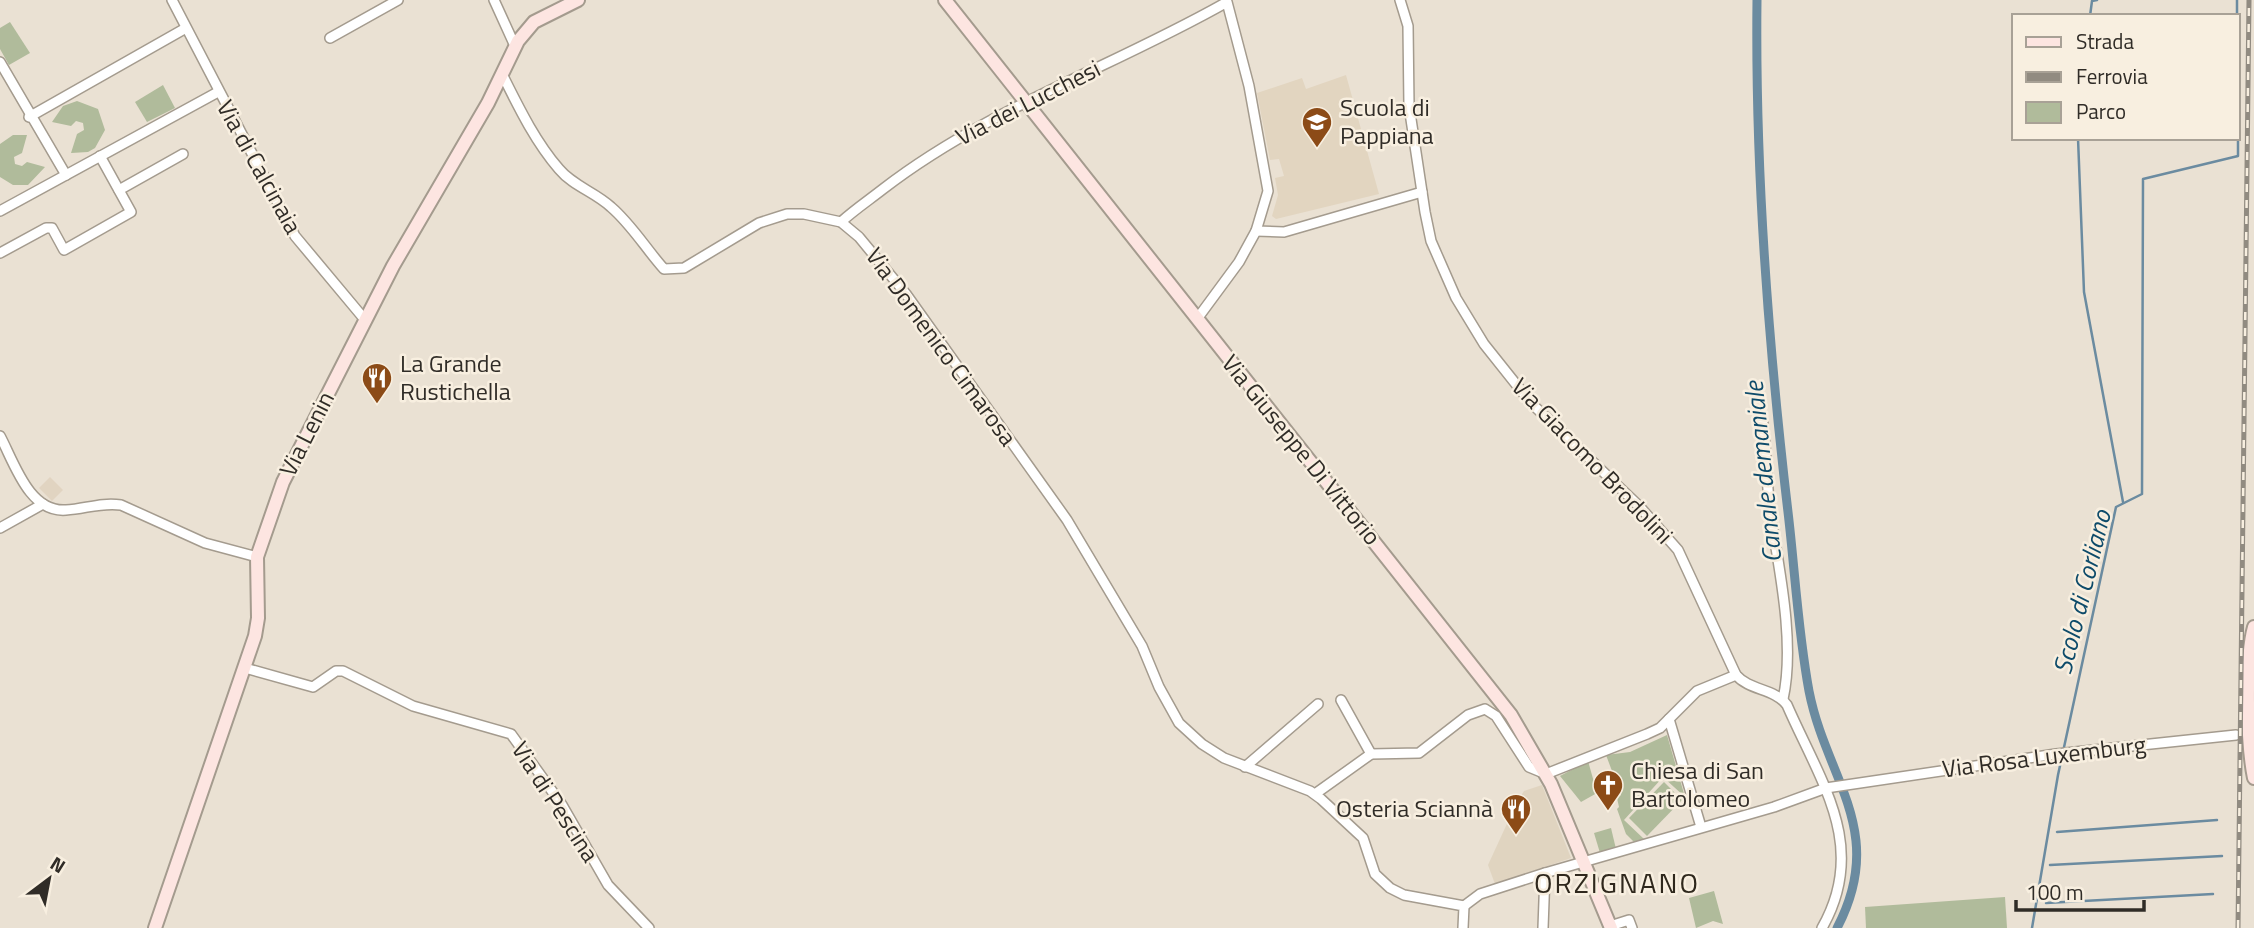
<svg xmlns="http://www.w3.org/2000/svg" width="2254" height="928" font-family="'Titillium Web',sans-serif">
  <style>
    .commercial { fill: #e0d4c0 }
    .industrial { fill: #e1d4c1 }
    .built { fill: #e2d5c0 }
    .green { fill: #b0bb9b }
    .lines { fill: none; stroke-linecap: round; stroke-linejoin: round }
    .stream { stroke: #6b8ba0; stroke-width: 2.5 }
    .canal { stroke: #6b8ba0; stroke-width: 9 }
    .street-casing { stroke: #a49b8e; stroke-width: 12 }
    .secondary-casing { stroke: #a49b8e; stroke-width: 16 }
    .street { stroke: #fff; stroke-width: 9 }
    .secondary { stroke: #fde5e1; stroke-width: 12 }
    .rail-casing { stroke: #918b81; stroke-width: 5 }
    .rail { stroke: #f8efe0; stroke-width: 2.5; stroke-dasharray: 8; stroke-linecap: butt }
    .labels { text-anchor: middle; stroke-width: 5; stroke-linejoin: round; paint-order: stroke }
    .street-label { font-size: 24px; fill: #302c27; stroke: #f8efe0 }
    .poi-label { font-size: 24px; fill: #302c27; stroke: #f8efe0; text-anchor: start }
    .water-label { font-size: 26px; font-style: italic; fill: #0e4b6a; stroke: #f8efe0 }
    .quarter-label { font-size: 28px; letter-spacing: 2px; fill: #2f281d; stroke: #f8efe0 }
  </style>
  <rect width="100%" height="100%" fill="#eae1d3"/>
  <path class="commercial" d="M1542,785L1571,858L1495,884L1488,865L1517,802L1524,791Z"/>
  <path class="industrial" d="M50,477L63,490L52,501L39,488Z"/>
  <path class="built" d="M1346,75L1379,194L1276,219L1272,216L1278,195L1275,178L1284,176L1279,159L1270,160L1257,93L1302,78L1306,89Z"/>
  <g class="green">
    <path d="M10,22L30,53L9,65L0,49V28Z"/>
    <path d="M163,85L175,108L147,122L135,102Z"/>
    <path d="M77,101L98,109L105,130L95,148L88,152L71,153L77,134L84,130L83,123L76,121L71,126L52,122L63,106Z"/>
    <path d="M13,135H27L22,153L14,157L15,164L22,166L27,162L45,167L28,185H13L0,177V144Z"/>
    <path d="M1667,735L1685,797L1663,777L1624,820L1644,839L1634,842L1626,834L1617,809L1619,807L1617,798L1621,795L1606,755L1630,752Z"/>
    <path d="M1588,761L1597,793L1581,802L1560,776Z"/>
    <path d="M1664,782L1682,800L1647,836L1629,818Z"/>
    <path d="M1611,828L1616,849L1600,853L1594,833Z"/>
    <path d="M1714,891L1723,924L1713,921L1696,928L1689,898Z"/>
    <path d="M2005,897L2007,928H1866L1865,907Z"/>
  </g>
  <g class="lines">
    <g class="stream">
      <path d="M2237,0V16"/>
      <path d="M2090,16L2092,1L2097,0"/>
      <path d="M2078,138L2084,292L2123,502"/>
      <path d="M2057,832L2217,820"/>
      <path d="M2050,865L2222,856"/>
      <path d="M2046,903L2213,894"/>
      <path d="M2032,928L2058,775L2116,507L2142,494L2143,179L2238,156V138"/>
    </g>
    <path class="canal" d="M1757,0C1755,171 1768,342 1788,512C1795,571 1798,632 1809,691C1826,779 1888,831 1837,928"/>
    <g class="street-casing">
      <g id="street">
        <path d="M172,0L295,236L366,321"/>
        <path d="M494,0L515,46"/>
        <path d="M1400,0L1408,26L1409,106L1425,212L1431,241L1456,298L1484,344L1531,403L1639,506L1678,550L1736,675C1750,691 1774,688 1787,705C1820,781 1869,846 1822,928"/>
        <path d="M330,38L398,0"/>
        <path d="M0,62L66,175"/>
        <path d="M503,76C519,108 535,141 559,169C573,186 595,192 611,207C632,225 646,249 664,269L684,268L759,223L787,214H804L841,222L859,237L906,294L1067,520L1142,646L1159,687L1179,723L1202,744L1224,758L1310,791L1321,799L1363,838L1375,874L1390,888L1404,895L1464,906L1463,928"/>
        <path d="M29,117L186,28"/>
        <path d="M119,190L183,154"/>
        <path d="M0,211L218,92"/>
        <path d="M841,222C854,210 869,200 883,189C988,108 1113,67 1227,2L1249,86L1268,191L1256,231L1239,262L1197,319"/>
        <path d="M1256,231L1284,232L1422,192"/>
        <path d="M0,253L46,228H52L64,250L131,212L100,156"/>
        <path d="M1762,417C1767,450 1766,484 1771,518C1780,573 1795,645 1783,699"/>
        <path d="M0,436C14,462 29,513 66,510C85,509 101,502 121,505L205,543L257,557"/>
        <path d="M0,528L43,504"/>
        <path d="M245,668L313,687L336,671H343L413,706L511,734L562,805L608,885L649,928"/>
        <path d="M1341,700L1371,754"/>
        <path d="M1669,719L1701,827"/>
        <path d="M1245,767L1318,704"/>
        <path d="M1315,794L1371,754L1419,753L1468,715L1485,709L1496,716L1529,767L1546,774L1647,734L1660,728L1697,691L1736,675"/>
        <path d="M1464,906L1480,894L1545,873"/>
        <path d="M1610,926L1629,920L1632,928"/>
        <path d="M1543,928L1545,873L1774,807L1826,788L2056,754L2236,735"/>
      </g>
    </g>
    <g class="secondary-casing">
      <g id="secondary">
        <path d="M945,0L1511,715L1551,784L1611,928"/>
        <path d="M2254,627C2245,660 2247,744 2254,778"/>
        <path d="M155,928L255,636L258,618L257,557L283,482L393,266L488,103L518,41L534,22L578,0"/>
      </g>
    </g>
    <use href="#street" class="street"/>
    <use href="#secondary" class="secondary"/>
    <g class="rail-casing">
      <path id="rail" d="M2238,928L2249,0"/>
    </g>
    <use href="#rail" class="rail"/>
  </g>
  <defs>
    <g id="school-pin" transform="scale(1.575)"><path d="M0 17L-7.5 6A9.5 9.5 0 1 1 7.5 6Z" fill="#8c4b17" stroke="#f8efe0"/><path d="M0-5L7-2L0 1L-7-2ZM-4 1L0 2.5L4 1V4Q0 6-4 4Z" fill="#fff"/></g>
    <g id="restaurant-pin" transform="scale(1.575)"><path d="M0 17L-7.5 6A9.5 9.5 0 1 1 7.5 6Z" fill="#8c4b17" stroke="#f8efe0"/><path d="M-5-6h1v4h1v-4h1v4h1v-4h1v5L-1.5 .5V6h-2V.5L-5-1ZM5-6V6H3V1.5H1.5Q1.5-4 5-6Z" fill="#fff"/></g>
    <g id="church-pin" transform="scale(1.575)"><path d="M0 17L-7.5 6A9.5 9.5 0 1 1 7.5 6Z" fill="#8c4b17" stroke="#f8efe0"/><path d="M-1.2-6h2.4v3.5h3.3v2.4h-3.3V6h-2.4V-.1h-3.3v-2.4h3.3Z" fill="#fff"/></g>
  </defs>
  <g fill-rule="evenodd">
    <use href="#school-pin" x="1317" y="122"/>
    <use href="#restaurant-pin" x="377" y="378"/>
    <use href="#church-pin" x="1608" y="785"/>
    <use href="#restaurant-pin" x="1516" y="809"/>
  </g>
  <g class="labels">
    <g class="street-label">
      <text transform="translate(1028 103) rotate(-27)" y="8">Via dei Lucchesi</text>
      <text transform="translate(259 167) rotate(61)" y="8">Via di Calcinaia</text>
      <text transform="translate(941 347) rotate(54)" y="8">Via Domenico Cimarosa</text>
      <text transform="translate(307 434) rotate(-63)" y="8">Via Lenin</text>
      <text transform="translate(1301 450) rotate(51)" y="8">Via Giuseppe Di Vittorio</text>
      <text transform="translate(1592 461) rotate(46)" y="8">Via Giacomo Brodolini</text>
      <text transform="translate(2044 757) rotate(-7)" y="8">Via Rosa Luxemburg</text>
      <text transform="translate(555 802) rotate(57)" y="8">Via di Pescina</text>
    </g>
    <g class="poi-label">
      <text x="1340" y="116">Scuola di<tspan x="1340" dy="28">Pappiana</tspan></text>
      <text x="400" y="372">La Grande<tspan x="400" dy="28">Rustichella</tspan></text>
      <text x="1631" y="779">Chiesa di San<tspan x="1631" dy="28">Bartolomeo</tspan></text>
      <text x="1493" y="817" text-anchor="end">Osteria Sciannà</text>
    </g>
    <g class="water-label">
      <text transform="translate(1763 472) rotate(-96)" y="9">Canale demaniale</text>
      <text transform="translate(2082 592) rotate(-76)" y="9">Scolo di Corliano</text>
    </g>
    <g class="quarter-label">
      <text x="1617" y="893">ORZIGNANO</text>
    </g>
  </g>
  <rect x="2012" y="14" width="228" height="126" fill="#f8efe0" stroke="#a8a196" stroke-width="2"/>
  <rect x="2026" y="37" width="35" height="10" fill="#fde5e1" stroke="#a8a196" stroke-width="2"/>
  <text x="2076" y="49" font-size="21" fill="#302c27">Strada</text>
  <rect x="2026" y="72" width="35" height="10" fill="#918b81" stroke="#a8a196" stroke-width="2"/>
  <text x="2076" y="84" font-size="21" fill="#302c27">Ferrovia</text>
  <rect x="2026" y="102" width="35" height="21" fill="#b0bb9b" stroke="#a8a196" stroke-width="2"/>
  <text x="2076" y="119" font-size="21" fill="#302c27">Parco</text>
  <g transform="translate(49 879) rotate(32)" stroke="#f8efe0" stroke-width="5" paint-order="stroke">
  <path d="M0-5L12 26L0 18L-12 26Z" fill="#302c27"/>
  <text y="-10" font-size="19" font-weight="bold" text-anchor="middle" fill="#302c27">N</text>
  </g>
  <path d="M2016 900v10h128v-10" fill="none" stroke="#302c27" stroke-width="3.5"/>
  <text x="2026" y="900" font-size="21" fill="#302c27" stroke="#f8efe0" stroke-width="5" paint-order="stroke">100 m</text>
</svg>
